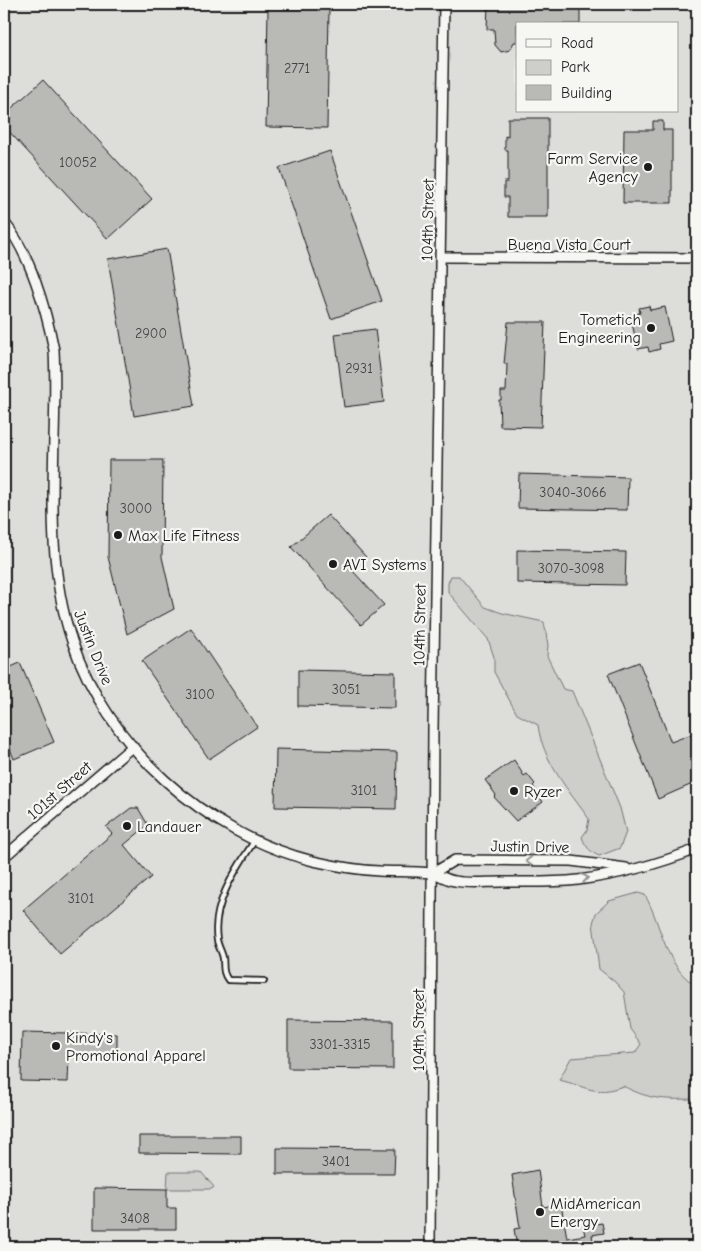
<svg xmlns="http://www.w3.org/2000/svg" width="701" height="1251" font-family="'Comic Neue',sans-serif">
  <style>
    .built { fill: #ddddda; fill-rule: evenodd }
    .green { fill: #cececb; stroke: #757574 }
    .building { fill: #b9b9b6; stroke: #1c1c1c }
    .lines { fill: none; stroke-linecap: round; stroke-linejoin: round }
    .service-casing { stroke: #1c1c1c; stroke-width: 8 }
    .minor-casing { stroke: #1c1c1c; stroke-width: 12 }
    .service { stroke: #f6f6f2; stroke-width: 4.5 }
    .minor { stroke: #f6f6f2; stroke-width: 9 }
    .oneway { stroke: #949492 }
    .poi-dot { fill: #1c1c1c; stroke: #f6f6f2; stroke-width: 2 }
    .labels { text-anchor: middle; stroke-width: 4.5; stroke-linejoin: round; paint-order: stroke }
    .number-label { font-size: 14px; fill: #434342 }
    .poi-label { font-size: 16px; fill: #1c1c1c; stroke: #f6f6f2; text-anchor: start }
    .street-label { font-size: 16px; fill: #1c1c1c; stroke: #f6f6f2 }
  </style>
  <rect width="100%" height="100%" fill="#edede9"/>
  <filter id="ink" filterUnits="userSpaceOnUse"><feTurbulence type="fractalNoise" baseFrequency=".02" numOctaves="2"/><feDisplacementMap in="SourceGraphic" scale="10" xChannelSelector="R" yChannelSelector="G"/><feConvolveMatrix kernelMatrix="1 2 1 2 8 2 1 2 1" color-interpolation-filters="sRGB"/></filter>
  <g filter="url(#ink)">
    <path class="built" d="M4,4H697V1247H4ZM517,24H677V111H517Z"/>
    <g class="green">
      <path d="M451,576H459L485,607L502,613L544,622L548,645L547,656L563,689L572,691L620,808L626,832L620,848L599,856C590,852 585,846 582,837L587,830L589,819C569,791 542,760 538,725L517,714L494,672V657L488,639L448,592V583Z"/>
      <path d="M638,893L645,895C662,925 665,968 697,986V1104L691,1099C663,1100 648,1099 623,1086C594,1097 586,1086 559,1080L571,1058L635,1053L641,1044L630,1029L624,992L615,982L599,969L593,923L596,913L609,901Z"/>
      <path d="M168,1172H201L214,1187L212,1189H167Z"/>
    </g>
    <g class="building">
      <path d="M488,4H580V24H517V42H514L510,50L501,52L495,45L494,29H487Z"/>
      <path d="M268,7L329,9L327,128L266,127Z"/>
      <path d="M43,80L152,199L108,239L4,126V115Z"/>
      <path d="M508,118H548V217H508V197H504V182H508V150H505V136L508,137Z"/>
      <path d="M653,121H663V130H672V203H623L624,130H653Z"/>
      <path d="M330,151L382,301L331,319L279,168Z"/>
      <path d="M167,249L194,406L134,416L108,259Z"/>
      <path d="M649,306L650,310L665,307L672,341L659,344L660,349L649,352L648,347L638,349L630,315L640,313L639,308Z"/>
      <path d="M508,322H545L541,427L500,426L499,400H501V391H506L507,364H504Z"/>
      <path d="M375,329L384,402L344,407L335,334Z"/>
      <path d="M109,460H163L162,557L174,609L127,634L108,557Z"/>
      <path d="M519,474L628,477L627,510L518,508Z"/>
      <path d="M328,515L366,557L352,570L384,605L361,625L291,547Z"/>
      <path d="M517,550L626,552L625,585L517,583Z"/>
      <path d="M191,628L257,727L209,759L142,661Z"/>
      <path d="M639,662L671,742L697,732V782L658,799L608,674Z"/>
      <path d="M20,663L54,742L14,759L4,733V670Z"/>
      <path d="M298,670L395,672V708L298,706Z"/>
      <path d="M276,749L397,752L396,809L275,807Z"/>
      <path d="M514,760L524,776L527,774L535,784L533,786L543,802L516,821L494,797L496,795L485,780Z"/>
      <path d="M131,808H138L148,825L124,845L151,877L60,954L23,910L112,834L106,827Z"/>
      <path d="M288,1020L393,1021V1069L288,1068Z"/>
      <path d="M22,1032L117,1034V1058L69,1057L68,1082L21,1081Z"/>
      <path d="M139,1136H241V1154L139,1153Z"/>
      <path d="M277,1148L395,1149L394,1174H277Z"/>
      <path d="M538,1170L543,1207L561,1204L567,1238L585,1235L583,1226L602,1223L604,1233L592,1235L594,1247H517L514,1229L520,1228L512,1175Z"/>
      <path d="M94,1188L167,1189V1208H176V1229H94Z"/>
    </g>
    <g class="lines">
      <g class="service-casing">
        <path id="service" d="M255,840C237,868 211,904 217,940C218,946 222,952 223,958C224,967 222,972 228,980L264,981"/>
      </g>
      <g class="minor-casing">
        <g id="minor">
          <path d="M4,222C30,253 46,309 54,350C59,447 40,547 72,641C107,746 205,834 313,861C335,866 357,870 379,871C396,872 414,871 431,873C439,874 446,880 455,881C469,884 486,882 501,882C527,882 552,883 578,880C617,875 661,863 697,849"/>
          <path d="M441,257L697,258"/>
          <path d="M4,857L133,746"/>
          <path d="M433,873L455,860L571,861L626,868"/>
          <path d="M430,1247L433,728L444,4"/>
        </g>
      </g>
      <use href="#service" class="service"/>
      <use href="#minor" class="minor"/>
    </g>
    <defs><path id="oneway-chevron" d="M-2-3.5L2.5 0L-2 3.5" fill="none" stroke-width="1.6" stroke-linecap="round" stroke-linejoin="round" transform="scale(1.25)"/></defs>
    <g class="oneway">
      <use href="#oneway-chevron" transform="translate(529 861) rotate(-179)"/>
      <use href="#oneway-chevron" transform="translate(585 878) rotate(-10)"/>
    </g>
  </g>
  <g class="poi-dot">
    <circle cx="648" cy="167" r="5"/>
    <circle cx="651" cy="328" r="5"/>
    <circle cx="118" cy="535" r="5"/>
    <circle cx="333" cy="564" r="5"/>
    <circle cx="514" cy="791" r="5"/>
    <circle cx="127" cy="826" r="5"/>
    <circle cx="56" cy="1046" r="5"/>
    <circle cx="540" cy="1212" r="5"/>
  </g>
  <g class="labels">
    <g class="number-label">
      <text x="297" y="73">2771</text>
      <text x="78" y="167">10052</text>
      <text x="151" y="338">2900</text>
      <text x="359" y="373">2931</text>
      <text x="573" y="497">3040-3066</text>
      <text x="136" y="513">3000</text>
      <text x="571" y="573">3070-3098</text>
      <text x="346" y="694">3051</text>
      <text x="200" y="699">3100</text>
      <text x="364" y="795">3101</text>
      <text x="81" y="903">3101</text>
      <text x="340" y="1049">3301-3315</text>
      <text x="336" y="1166">3401</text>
      <text x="135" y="1223">3408</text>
    </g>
    <g class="poi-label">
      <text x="638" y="164" text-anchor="end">Farm Service<tspan x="638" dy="18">Agency</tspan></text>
      <text x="641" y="325" text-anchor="end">Tometich<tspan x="641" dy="18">Engineering</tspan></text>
      <text x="128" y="541">Max Life Fitness</text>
      <text x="343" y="570">AVI Systems</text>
      <text x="524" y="797">Ryzer</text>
      <text x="137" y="832">Landauer</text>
      <text x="66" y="1043">Kindy's<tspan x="66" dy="18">Promotional Apparel</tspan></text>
      <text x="550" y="1209">MidAmerican<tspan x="550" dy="18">Energy</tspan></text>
    </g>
    <g class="street-label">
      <text transform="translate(427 220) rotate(-89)" y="6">104th Street</text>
      <text x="569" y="250">Buena Vista Court</text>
      <text transform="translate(419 625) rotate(-89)" y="6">104th Street</text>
      <text transform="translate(94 647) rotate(68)" y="6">Justin Drive</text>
      <text transform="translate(59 790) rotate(-41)" y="6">101st Street</text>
      <text transform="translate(530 846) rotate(1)" y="6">Justin Drive</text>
      <text transform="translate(418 1030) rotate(-90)" y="6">104th Street</text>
    </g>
  </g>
  <rect width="701" height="1251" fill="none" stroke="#f6f6f2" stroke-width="20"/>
  <rect x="10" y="10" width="681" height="1231" fill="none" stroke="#1c1c1c" stroke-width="2" filter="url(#ink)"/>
  <rect x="516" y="22" width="162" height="90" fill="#f6f6f2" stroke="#9f9f9c"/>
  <rect x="526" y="39" width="25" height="8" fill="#f6f6f2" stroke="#9f9f9c"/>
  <text x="561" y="48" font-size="15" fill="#1c1c1c">Road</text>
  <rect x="526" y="60" width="25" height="15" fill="#cececb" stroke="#9f9f9c"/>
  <text x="561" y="72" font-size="15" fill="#1c1c1c">Park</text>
  <rect x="526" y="85" width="25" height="15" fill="#b9b9b6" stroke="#9f9f9c"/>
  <text x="561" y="98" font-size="15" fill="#1c1c1c">Building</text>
</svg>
